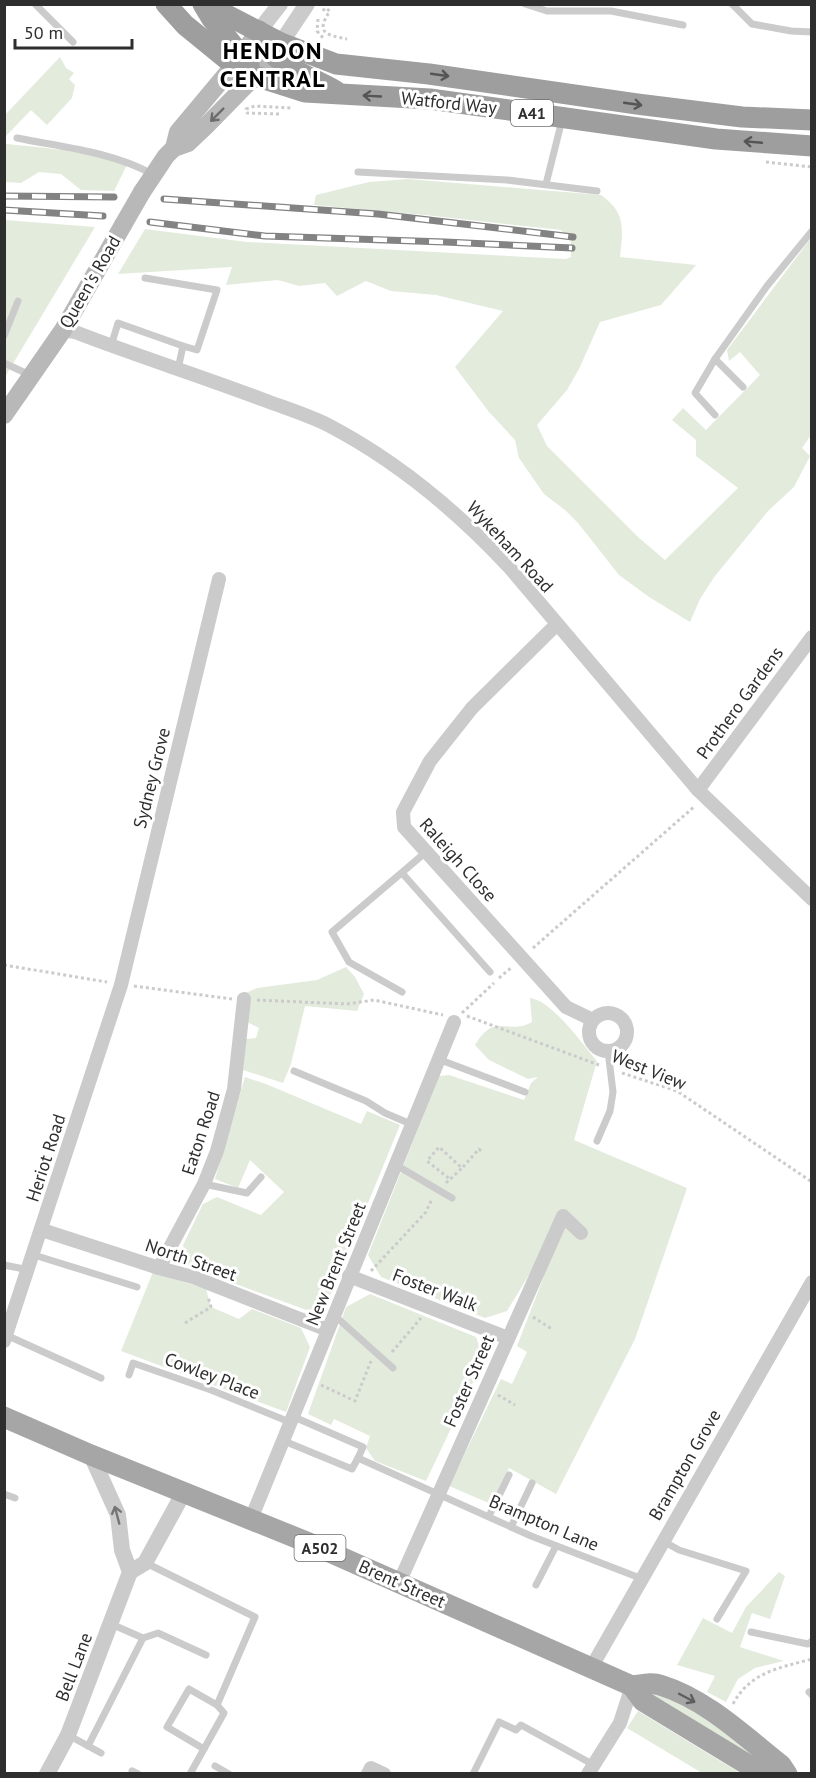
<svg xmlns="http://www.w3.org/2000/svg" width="816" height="1778" font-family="'PT Sans',sans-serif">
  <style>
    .green { fill: #e3ebdd }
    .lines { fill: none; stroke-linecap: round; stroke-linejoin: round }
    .path { stroke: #cbcbcb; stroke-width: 3; stroke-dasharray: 3 3; stroke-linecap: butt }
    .service { stroke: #cbcbcb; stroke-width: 7 }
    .minor { stroke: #cbcbcb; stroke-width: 14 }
    .tertiary { stroke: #cbcbcb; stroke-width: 16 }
    .secondary { stroke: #b8b8b8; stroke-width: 18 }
    .primary { stroke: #a6a6a6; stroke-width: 21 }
    .trunk { stroke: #9e9e9e; stroke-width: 21 }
    .rail-casing { stroke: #838383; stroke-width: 7 }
    .rail { stroke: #fff; stroke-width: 4.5; stroke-dasharray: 14; stroke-linecap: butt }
    .secondary-bridge { stroke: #b8b8b8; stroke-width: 18 }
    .oneway { stroke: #555 }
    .oneway2 { stroke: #6c6c6c }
    .oneway3 { stroke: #757575 }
    .oneway4 { stroke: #5e5e5e }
    .labels { text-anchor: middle; stroke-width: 6; stroke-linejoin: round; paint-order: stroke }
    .shield { fill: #fff; stroke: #6d6d6d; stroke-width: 1.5 }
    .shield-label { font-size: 16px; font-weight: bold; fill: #2e2e2e }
    .street-label { font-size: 18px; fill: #2e2e2e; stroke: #fff }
    .district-label { font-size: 24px; font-weight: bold; letter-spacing: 1.5px; fill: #000; stroke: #fff }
  </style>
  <rect width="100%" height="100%" fill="#fff"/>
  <g class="green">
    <path d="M60,57L66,68L74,73L69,79L75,85L72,98L47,125L31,110L5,137V115Z"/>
    <path d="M4,142L7,144C44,148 94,151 127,165L114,191L81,190L61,174L39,172L21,183L5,182Z"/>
    <path d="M408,179L601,195C626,213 623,228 620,257L696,265L661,305L600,322L579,369L567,390L537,425L547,446L638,537L665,560L738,488L696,456V440L672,420L683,408L706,430L760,375L740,352L729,361L727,350L811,238V435L802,448L810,456L794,487L768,511L715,576L700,599L690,622L649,597L619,575L578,523L565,510L544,494L519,458L515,440L489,412L455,367L503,311L436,295L391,291L366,281L337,296L325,283L299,286L278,280L226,285L232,267L118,274L145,229L247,242L566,259L571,257V242L561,230L425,215L314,205L316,195L369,182Z"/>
    <path d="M5,220L95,227L5,377Z"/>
    <path d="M346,967L355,977L364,994L357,1011L305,1006L291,1064L283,1083L243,1070L246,1039L256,1038L259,1028L245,1021L237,997L257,988L317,980Z"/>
    <path d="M530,998C553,1001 582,1044 597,1061L574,1140L687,1188L635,1339L556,1494L509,1468L491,1504L449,1486L501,1379L512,1384L527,1352L517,1346L544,1276L532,1270L507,1311L485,1318L381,1277L368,1255L439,1076L449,1075L524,1100L531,1083L538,1077L528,1079L489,1060L475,1045C495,1011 508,1036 532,1022Z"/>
    <path d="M245,1077L266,1084L361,1124L367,1111L400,1125L327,1303L309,1311L189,1267L183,1245L203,1204L217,1197L261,1215L284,1192L250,1160L238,1188L215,1179Z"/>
    <path d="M153,1272L206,1289L211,1307L239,1319L252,1309L301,1328L310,1347L286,1412L121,1351Z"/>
    <path d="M370,1294L476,1337L484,1359L426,1481L375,1461L366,1448L370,1436L334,1419L331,1425L308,1414L346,1307Z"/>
    <path d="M779,1572L785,1576L770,1619L752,1613L740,1647L784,1661L755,1668L738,1679L726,1702L707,1692L715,1676L677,1665L703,1618L732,1633L746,1607Z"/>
    <path d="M654,1690L718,1721L775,1773L645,1699Z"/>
    <path d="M638,1711L740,1773H702L627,1728Z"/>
  </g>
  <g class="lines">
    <g class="path">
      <path d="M323,11L325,8L330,11C315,33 326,35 347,39"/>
      <path d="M318,19L317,31L324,39"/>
      <path d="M279,114L247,113L246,109L255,106L291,108"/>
      <path d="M766,162L812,167"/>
      <path d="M533,948L695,806"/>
      <path d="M4,965L107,982"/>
      <path d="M499,978L512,967"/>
      <path d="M134,986L232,999"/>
      <path d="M257,1000L347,1004L374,1000L443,1015"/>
      <path d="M462,1013L494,983"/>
      <path d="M467,1016L599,1065"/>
      <path d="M622,1073L677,1091L812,1182"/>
      <path d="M463,1167L479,1149L482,1152"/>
      <path d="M446,1183L462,1168L439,1147L427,1161L451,1180"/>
      <path d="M371,1271L426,1212L432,1199"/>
      <path d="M533,1317L552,1329"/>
      <path d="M185,1323L211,1307L208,1297"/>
      <path d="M392,1352L421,1318"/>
      <path d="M321,1385L355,1401L371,1361"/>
      <path d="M498,1395L515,1405"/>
      <path d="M733,1704C750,1672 779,1668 812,1659"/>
    </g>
    <g class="service">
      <path d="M35,4L73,42"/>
      <path d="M525,4L547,11H611L683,25"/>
      <path d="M732,4L752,24L791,31L812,32"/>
      <path d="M17,138C61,147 113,152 152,174"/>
      <path d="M358,172L507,180L597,191"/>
      <path d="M546,184L562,120"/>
      <path d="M145,278L217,290L197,350L183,346L178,369"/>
      <path d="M4,336L18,301"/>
      <path d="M111,346L118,323L183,346"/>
      <path d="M4,363L30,375"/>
      <path d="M743,387L715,359L767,286L812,231"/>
      <path d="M715,415L695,393L715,359"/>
      <path d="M402,873L490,972"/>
      <path d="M402,992L349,962L332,932L426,852"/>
      <path d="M438,1059L525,1092"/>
      <path d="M294,1071L366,1101L385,1113L413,1125"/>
      <path d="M597,1141L610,1111L613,1092L608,1051"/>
      <path d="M396,1165L452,1198"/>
      <path d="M204,1184L247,1193L261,1177"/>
      <path d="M34,1255L137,1287"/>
      <path d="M4,1265L29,1270"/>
      <path d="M335,1316L393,1368"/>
      <path d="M6,1335L101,1378"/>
      <path d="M129,1375L133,1363L211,1390L292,1423"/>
      <path d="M294,1417L363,1447L358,1458L531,1536L640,1578"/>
      <path d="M284,1441L352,1469L358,1458"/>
      <path d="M4,1494L15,1498"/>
      <path d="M489,1516L509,1475"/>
      <path d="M511,1527L532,1483"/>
      <path d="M663,1541L679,1550L746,1571L717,1619"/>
      <path d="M146,1563L255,1617L217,1705L224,1713L190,1774"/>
      <path d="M536,1585L556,1546"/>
      <path d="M111,1624L143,1638"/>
      <path d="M751,1632L808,1644L812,1641"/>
      <path d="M809,1692L812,1695"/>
      <path d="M68,1735L101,1753"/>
      <path d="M88,1746L143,1638L158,1633L206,1655"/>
      <path d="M204,1749L167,1727L189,1689L217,1705"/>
      <path d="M215,1766L229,1774"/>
      <path d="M132,1771L138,1774"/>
      <path d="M473,1774L499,1722L516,1730L521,1725L594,1765"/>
    </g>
    <g class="minor">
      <path d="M63,330L75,332C137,356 201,376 264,400C285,408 308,415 328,425C397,461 457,511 510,568L698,790L812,899"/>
      <path d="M556,625L472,708L430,761L403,812L404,827L566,1007L593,1020"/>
      <path d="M698,790L812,637"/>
      <circle cx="608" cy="1032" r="19"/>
      <path d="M42,1230L159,1268L193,1277L328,1330"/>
      <path d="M159,1268L204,1184L217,1151L234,1089L244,999"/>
      <path d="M349,1276L508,1338"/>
      <path d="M4,1341L121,985L219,579"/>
      <path d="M251,1519L454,1022"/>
      <path d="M399,1583L563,1216L581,1233"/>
      <path d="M591,1668L812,1282"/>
      <path d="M368,1774L371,1768L384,1774"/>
      <path d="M588,1774L620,1723L632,1686"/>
    </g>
    <g class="tertiary">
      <path d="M259,31L280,4"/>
      <path d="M281,43L307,4"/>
      <path d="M130,1572L145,1563L184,1492"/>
      <path d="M47,1774L68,1735L130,1572L122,1550L118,1515L91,1455"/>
    </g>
    <g class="secondary">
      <path d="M174,148L178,132L234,65L259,31"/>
      <path d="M142,192L166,156L174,148L188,143L206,126L255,76L280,44"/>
      <path d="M4,415L63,330L123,225"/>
    </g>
    <g class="primary">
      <path d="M4,1417L91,1455L309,1543L632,1686C641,1685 652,1682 660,1685C706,1699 744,1736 781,1765L787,1774"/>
      <path d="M632,1686L643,1701L763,1774"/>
    </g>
    <g class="trunk">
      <path d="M166,4L185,25L234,65L255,76L305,92L430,99L716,139L812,146"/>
      <path d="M203,4L212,19L249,65"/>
      <path d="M211,4L225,14L281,43L336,64L429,74L637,104L742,117L812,120"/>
      <path d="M259,31C272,67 305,73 336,91"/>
    </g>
    <g class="rail-casing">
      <g id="rail">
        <path d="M4,196L114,197"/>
        <path d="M164,199L378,214L573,237"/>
        <path d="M4,210L103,216"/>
        <path d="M150,222L265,236L445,242L572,248"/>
      </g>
    </g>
    <use href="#rail" class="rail"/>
    <path class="secondary-bridge" d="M123,225L142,192"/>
  </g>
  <defs><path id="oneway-shaft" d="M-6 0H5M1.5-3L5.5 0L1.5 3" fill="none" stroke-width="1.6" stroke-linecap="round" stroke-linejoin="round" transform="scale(1.5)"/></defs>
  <g class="oneway">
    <use href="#oneway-shaft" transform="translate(440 75) rotate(8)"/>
    <use href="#oneway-shaft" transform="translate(372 96) rotate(-177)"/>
    <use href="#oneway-shaft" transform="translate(633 104) rotate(8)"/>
    <use href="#oneway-shaft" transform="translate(753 142) rotate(-175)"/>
  </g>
  <use class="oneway2" href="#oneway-shaft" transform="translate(217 115) rotate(135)"/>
  <use class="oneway3" href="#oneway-shaft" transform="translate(117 1515) rotate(-105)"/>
  <use class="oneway4" href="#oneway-shaft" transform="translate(687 1698) rotate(28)"/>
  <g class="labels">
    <g class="shield">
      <rect x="511" y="100" width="42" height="26" rx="4.5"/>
      <rect x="294.5" y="1535" width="51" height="26" rx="4.5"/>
    </g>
    <g class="shield-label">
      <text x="532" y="119">A41</text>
      <text x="320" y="1554">A502</text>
    </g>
    <g class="street-label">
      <text transform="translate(449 103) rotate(6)" y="6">Watford Way</text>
      <text transform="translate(90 282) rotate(-60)" y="6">Queen's Road</text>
      <text transform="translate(510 547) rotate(47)" y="6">Wykeham Road</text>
      <text transform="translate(740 703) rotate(-54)" y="6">Prothero Gardens</text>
      <text transform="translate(152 778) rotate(-76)" y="6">Sydney Grove</text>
      <text transform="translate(458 860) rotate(48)" y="6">Raleigh Close</text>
      <text transform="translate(649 1070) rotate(22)" y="6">West View</text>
      <text transform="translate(201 1133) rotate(-72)" y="6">Eaton Road</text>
      <text transform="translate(46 1158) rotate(-72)" y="6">Heriot Road</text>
      <text transform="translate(191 1260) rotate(19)" y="6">North Street</text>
      <text transform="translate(336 1264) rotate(-68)" y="6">New Brent Street</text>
      <text transform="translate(435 1290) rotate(21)" y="6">Foster Walk</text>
      <text transform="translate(212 1376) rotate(21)" y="6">Cowley Place</text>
      <text transform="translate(469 1381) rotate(-66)" y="6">Foster Street</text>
      <text transform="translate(685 1465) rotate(-60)" y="6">Brampton Grove</text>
      <text transform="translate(544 1523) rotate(23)" y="6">Brampton Lane</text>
      <text transform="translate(402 1584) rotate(24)" y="6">Brent Street</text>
      <text transform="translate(74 1667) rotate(-69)" y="6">Bell Lane</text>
    </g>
    <g class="district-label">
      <text x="273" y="59">HENDON<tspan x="273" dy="28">CENTRAL</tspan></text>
    </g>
  </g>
  <rect width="816" height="1778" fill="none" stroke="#2e2e2e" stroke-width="12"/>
  <path d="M15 39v9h117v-9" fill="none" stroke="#2e2e2e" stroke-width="3"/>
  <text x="24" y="39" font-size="18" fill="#2e2e2e" stroke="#ffffff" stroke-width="4.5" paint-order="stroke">50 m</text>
</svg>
